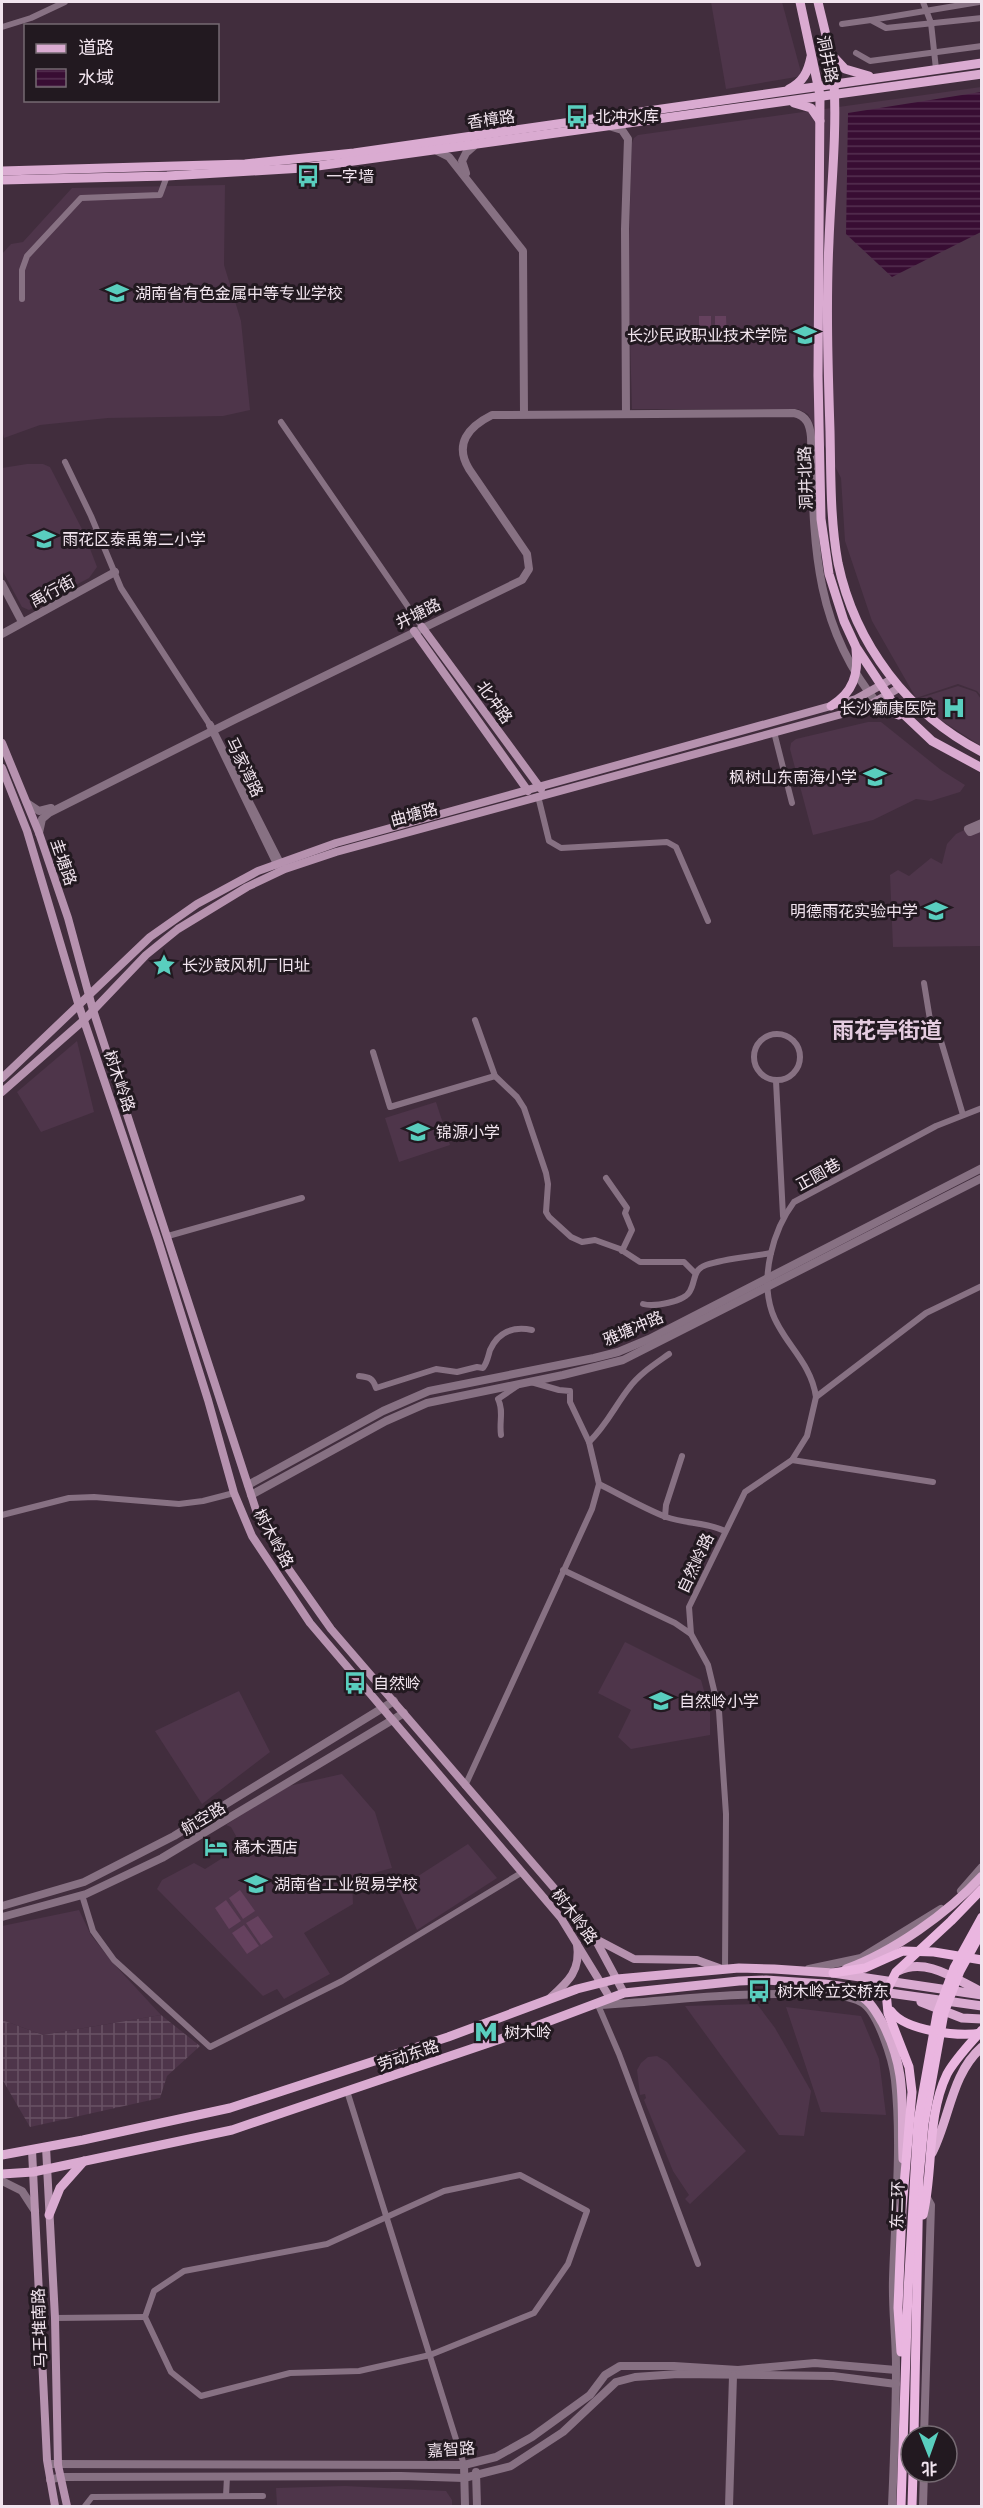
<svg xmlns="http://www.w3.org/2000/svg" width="983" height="2508" font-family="Barlow,'Noto Sans SC',sans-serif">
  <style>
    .built { fill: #4e354a }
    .industrial { fill: url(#industrial-grid) }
    .garden { fill: #65415e }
    .water { fill: url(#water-rules) }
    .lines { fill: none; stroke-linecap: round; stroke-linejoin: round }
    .minor { stroke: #877183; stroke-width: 6 }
    .tertiary { stroke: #877183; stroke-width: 8 }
    .secondary { stroke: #b692af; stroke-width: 8 }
    .primary { stroke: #daabd1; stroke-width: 9 }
    .trunk { stroke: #eab6e0; stroke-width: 9 }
    .labels { text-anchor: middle; stroke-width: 6; stroke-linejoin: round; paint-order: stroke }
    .street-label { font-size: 16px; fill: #f1e4ee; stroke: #221920 }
    .poi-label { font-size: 16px; fill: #f1e4ee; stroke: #221920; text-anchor: start }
    .district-label { font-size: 22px; font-weight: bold; fill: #e5cce0; stroke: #221920 }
  </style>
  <defs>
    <pattern id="industrial-grid" width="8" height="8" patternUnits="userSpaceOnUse" patternTransform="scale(1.5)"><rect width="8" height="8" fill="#4e354a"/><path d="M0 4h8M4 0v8" fill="none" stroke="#685264"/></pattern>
    <pattern id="water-rules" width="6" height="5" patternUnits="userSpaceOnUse" patternTransform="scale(1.5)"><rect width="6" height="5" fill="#380d33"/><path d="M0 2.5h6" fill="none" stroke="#553051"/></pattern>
  </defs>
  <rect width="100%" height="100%" fill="#412d3d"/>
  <g class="built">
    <path d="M711,2H782L802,76L726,89Z"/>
    <path d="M981,87V696L977,691L958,684L916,698L872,621L845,541L841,478L808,414L798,409H632L628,266L632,143L634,138L638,135Z"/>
    <path d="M225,185L224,265L241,321L250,410L223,416L108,418L40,425L4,438L2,430V254L11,244L23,242L72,188Z"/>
    <path d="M27,464H43L50,467L84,533L97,567L89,578L29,610L22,607L2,570V468Z"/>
    <path d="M958,686L976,692L981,699V746L936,717L917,699Z"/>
    <path d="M868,722H881L941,770L965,785L960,792L931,801L916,799L873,820L813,835L790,749L791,743L796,739Z"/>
    <path d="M981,822V946L893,947L890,875L898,870L909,876L931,858L942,864L947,844L956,834Z"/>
    <path d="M77,1041L94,1112L41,1132L17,1092Z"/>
    <path d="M436,1102L450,1145L399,1162L385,1118Z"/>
    <path d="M625,1642L701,1680L710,1712V1735L631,1749L618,1737L631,1710L598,1693Z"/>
    <path d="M239,1691L270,1752L202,1804L155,1731Z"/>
    <path d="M342,1774L375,1812L392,1868L352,1879L353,1904L304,1933L330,1974L284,1999L277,1989L263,1996L157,1889L162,1880L194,1863L205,1869L240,1847L235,1839L236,1836L231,1827L226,1825L238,1817L289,1786Z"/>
    <path d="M468,1844L497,1878L417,1930L398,1889Z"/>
    <path d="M79,1910L91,1935L112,1962L161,2015L43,2035L2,2020V1926Z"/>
    <path d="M757,2004L775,2028L811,2091L804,2136L779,2135L685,2006Z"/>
    <path d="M786,2007L861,2016L879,2059L886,2115L821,2112Z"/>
    <path d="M657,2056L667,2062L746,2151L690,2204L685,2199L689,2195L673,2171L644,2100L646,2098L645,2094L640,2095L637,2070L641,2063L648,2057Z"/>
    <path d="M345,2486L446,2491L452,2500V2506H277L276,2488Z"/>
  </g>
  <path class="industrial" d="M161,2015L200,2046L167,2076L160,2098L30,2127L2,2079V2020L43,2035Z"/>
  <g class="garden">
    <rect x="699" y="316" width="12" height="24"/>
    <path d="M715,316H726L727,340H715Z"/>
    <path d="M240,1890L255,1911L243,1919L229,1898Z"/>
    <path d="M226,1900L241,1921L229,1929L215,1908Z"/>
    <path d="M258,1916L273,1937L261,1945L246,1923Z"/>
    <path d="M244,1925L259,1946L247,1954L232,1933Z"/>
  </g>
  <path class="water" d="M981,92V232L892,277L846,234L848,113Z"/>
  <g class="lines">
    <g class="minor">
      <path d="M923,2L931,23L936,69"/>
      <path d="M871,20L979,2"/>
      <path d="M842,24L871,20L886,28L982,18"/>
      <path d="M2,27L31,18L65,2"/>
      <path d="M856,53L870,61L982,46"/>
      <path d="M22,299V270L27,256L81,198L160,195L167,176"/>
      <path d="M281,422L422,627"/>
      <path d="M65,462L91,516L121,588L210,725"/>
      <path d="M774,732L792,803"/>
      <path d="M538,796L549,841L561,848L667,842L676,847L708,921"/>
      <path d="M924,983L932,1032L941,1041L963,1115"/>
      <path d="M475,1020L495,1076L517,1097L524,1108L546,1173L548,1184L546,1212L549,1217L571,1237L582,1242L595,1240L620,1249L640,1262H684L695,1273"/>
      <circle cx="777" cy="1057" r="23"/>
      <path d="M373,1052L390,1107L495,1076"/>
      <path d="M776,1081L783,1216"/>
      <path d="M606,1178L627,1208L625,1213L632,1230L622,1251"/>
      <path d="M168,1236L302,1198"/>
      <path d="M643,1304C653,1307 685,1302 690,1291C696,1281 692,1270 706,1265C726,1258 750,1257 771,1253"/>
      <path d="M359,1376C369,1377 373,1378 376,1388L436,1369L457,1372L477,1367L483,1368C487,1363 488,1357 490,1350C498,1332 513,1326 532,1330"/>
      <path d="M531,1382L559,1390L570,1391V1402L589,1442L599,1484C621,1495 643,1508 666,1517C686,1524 706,1522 725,1531"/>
      <path d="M816,1397C811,1361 782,1342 772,1312C760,1277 773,1230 794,1202L936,1126L982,1108"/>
      <path d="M501,1435C499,1421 504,1411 498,1399L517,1386"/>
      <path d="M589,1442C606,1426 615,1406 629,1388C639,1374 655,1364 669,1354"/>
      <path d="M792,1460L933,1482"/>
      <path d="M2,1515L69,1498L94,1497L179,1504L203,1501L234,1493"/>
      <path d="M665,1517L666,1505L682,1456"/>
      <path d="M563,1570L675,1623L691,1634"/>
      <path d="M465,1786L592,1509L599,1484"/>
      <path d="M82,1895L93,1931L114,1960L210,2047L342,1981L521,1873"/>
      <path d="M725,1970L726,1814L719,1711L708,1665L691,1634L689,1607L745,1492L792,1460L807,1436L816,1397L926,1313L982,1286"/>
      <path d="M598,2005L619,2054L698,2264"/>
      <path d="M347,2091L464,2465"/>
      <path d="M520,2175L587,2211L568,2264L534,2313L430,2355L359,2371L290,2373L201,2396L171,2372L145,2317L154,2291L184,2271L327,2244L444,2191Z"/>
      <path d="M55,2318L145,2317"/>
      <path d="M226,2496L227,2477"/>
      <path d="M85,2506L92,2497L263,2496"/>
    </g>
    <g class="tertiary">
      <path d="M612,127L622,130L628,139L625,229L626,414"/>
      <path d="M437,151L449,157L523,251L524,414"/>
      <path d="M466,173L462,161L466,153L474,146"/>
      <path d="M2,584L22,622"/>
      <path d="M2,634L115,572"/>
      <path d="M27,803L39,811L51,808"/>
      <path d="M982,823L968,829L970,832L982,827"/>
      <path d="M39,833L42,819L49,813L236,719L522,580L529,569L527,554L469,469C454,444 468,427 492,415L794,413C807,416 810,425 811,437C814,537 811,623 878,704"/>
      <path d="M279,868L210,725L283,869"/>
      <path d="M248,1485L383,1411L429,1391L594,1358L618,1352L649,1339L982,1168"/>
      <path d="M251,1495L386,1421L427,1403L563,1375L623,1360L982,1178"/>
      <path d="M961,1891L982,1867"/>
      <path d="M2,1906L84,1882L174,1836L394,1701"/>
      <path d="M2,1917L86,1894L162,1858L404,1713"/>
      <path d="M809,1969L861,1958L941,1909"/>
      <path d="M599,2005C671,2001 740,1991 812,1995C827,1996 847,1994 861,2002C878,2011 893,2061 895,2080C902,2145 895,2213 893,2279C892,2308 896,2337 896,2366C896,2413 894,2460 892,2506"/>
      <path d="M2,2181L22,2191L35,2211"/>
      <path d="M924,2436L931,2205L927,2198"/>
      <path d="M48,2464L464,2465L496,2457L532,2437L590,2395L605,2375L620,2366H674L738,2370L815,2363L896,2370"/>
      <path d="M464,2465L465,2506"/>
      <path d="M476,2472L477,2506"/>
      <path d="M50,2480L60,2477L401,2476L464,2478L511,2466L563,2432L616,2382L635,2377L678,2374L833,2376L896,2384"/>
      <path d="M729,2506L733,2376"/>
      <path d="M923,2506L924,2472"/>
    </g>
    <g class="secondary">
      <path d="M422,627L541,789"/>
      <path d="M414,631L528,791"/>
      <path d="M2,743L39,833L68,918L93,1010L257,1513L283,1561L331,1629L573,1910L594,1937L624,1993"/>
      <path d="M2,768L27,831L78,1003L158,1240L208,1400L234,1493L252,1536L310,1623L561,1918L610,1998"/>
      <path d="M2,1078L150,937L197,904L258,871L336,843L856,699L892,679"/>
      <path d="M2,1092L84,1020L146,955L178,929L247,887L285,869L336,852L864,708L899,688"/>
      <path d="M594,1938L634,1959L697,1960L722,1969"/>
      <path d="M550,1998C569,1981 581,1970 577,1944"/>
      <path d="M46,2147L55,2318L58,2465L67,2506"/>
      <path d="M32,2150L47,2460L55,2506"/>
    </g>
    <g class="primary">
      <path d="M800,2L820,95L818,376L821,519L829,574L844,621L856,647L895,706L932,741L982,768"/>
      <path d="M818,2C824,28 832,55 834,82C837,134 831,188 829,241C826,304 828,368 830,431C831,475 830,520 838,563C855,644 908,714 982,752"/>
      <path d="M831,54L845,69L869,76"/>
      <path d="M789,89C803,82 808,72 811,57"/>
      <path d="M794,103L811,108L820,121"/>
      <path d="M2,171L245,164L354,153L982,63"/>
      <path d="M2,180L167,176L303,168L982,74"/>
      <path d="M831,706C853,693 859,674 856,649"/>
      <path d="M864,708H881L899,715"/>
      <path d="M846,1969C893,1952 948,1913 982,1876"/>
      <path d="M898,1971C926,1957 955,1979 980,1991"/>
      <path d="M853,1992C868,1998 874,2008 882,2022C908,2071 901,2106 903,2159"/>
      <path d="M921,2002L962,2018L982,2019"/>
      <path d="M932,2153C950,2118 951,2074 982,2047"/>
      <path d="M2,2155L83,2140L230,2108L448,2037L577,1989L617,1979L739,1968L774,1969L833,1973L982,1995"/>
      <path d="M2,2174L33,2172L232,2130L515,2034L624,1993L739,1981L766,1980L825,1984L982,2006"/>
      <path d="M49,2215L60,2188L84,2161"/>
    </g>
    <g class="trunk">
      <path d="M833,1973L865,1968L903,1951L934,1952L982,1960"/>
      <path d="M891,2011C905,2031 959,2037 982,2033"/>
      <path d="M923,2215C934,2169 926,2118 947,2074C956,2058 970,2044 982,2030"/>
      <path d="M901,2352L898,2308L902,2209L912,2092L909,2067L888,2013L886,1992L896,1972L951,1921L982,1889"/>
      <path d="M914,2436L919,2177L924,2124L944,2013L960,1971L982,1931"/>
      <path d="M901,2506L908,2291L918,2121L937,2014L954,1968L982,1917"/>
      <path d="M912,2506L913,2472"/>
    </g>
  </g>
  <defs>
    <g id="bus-bare" transform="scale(1.8)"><path d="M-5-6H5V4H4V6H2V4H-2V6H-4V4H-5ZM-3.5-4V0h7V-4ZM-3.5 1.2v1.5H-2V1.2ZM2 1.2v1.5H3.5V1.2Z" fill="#59cebe" stroke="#221920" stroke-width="2.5" paint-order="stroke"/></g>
    <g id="school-bare" transform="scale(1.8)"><path d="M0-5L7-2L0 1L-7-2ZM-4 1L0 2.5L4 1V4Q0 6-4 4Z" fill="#59cebe" stroke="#221920" stroke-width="2.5" paint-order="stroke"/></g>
    <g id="university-bare" transform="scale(1.8)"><path d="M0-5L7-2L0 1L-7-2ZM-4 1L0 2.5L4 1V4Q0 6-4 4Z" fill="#59cebe" stroke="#221920" stroke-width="2.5" paint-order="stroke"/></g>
    <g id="hospital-bare" transform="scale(1.8)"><path d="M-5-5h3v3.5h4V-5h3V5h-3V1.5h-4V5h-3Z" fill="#59cebe" stroke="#221920" stroke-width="2.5" paint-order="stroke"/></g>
    <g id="sight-bare" transform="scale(1.8)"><path d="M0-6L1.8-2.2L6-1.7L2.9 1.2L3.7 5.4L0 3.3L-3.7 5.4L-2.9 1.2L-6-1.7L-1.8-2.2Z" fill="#59cebe" stroke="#221920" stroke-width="2.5" paint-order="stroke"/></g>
    <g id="hotel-bare" transform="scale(1.8)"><path d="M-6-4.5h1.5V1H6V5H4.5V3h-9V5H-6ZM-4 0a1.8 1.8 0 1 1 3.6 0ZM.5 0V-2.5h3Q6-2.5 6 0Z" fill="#59cebe" stroke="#221920" stroke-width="2.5" paint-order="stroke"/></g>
    <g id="metro-bare" transform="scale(1.8)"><path d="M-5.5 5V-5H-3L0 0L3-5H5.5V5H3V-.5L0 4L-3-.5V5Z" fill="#59cebe" stroke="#221920" stroke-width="2.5" paint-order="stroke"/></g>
  </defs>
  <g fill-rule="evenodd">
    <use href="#bus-bare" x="577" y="116"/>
    <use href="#bus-bare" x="308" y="176"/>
    <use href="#school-bare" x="117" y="293"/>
    <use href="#university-bare" x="805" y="335"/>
    <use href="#school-bare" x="44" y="539"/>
    <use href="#hospital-bare" x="954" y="708"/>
    <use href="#school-bare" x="875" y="777"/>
    <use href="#school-bare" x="936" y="911"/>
    <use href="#sight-bare" x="164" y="965"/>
    <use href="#school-bare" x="418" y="1132"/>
    <use href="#bus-bare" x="355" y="1683"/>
    <use href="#school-bare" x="661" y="1701"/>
    <use href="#hotel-bare" x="216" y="1847"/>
    <use href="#school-bare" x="256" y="1884"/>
    <use href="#bus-bare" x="759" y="1991"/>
    <use href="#metro-bare" x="486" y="2032"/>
  </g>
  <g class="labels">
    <g class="street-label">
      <text transform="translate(828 59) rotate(78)" y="6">洞井路</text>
      <text transform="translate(491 119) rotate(-8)" y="6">香樟路</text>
      <text transform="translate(805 478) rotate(-92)" y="6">洞井北路</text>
      <text transform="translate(52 591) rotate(-28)" y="6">禹行街</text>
      <text transform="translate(418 613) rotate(-26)" y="6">井塘路</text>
      <text transform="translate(495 702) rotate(54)" y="6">北冲路</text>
      <text transform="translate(245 767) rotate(64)" y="6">马家湾路</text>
      <text transform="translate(414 814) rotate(-15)" y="6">曲塘路</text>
      <text transform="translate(64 862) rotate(71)" y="6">圭塘路</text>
      <text transform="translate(120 1081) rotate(71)" y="6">树木岭路</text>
      <text transform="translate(818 1174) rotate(-29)" y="6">正圆巷</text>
      <text transform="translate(633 1328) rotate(-23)" y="6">雅塘冲路</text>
      <text transform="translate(274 1538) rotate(61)" y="6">树木岭路</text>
      <text transform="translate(695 1563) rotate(-65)" y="6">自然岭路</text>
      <text transform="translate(203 1818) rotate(-31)" y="6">航空路</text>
      <text transform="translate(575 1916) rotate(53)" y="6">树木岭路</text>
      <text transform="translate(408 2055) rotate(-19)" y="6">劳动东路</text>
      <text transform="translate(897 2205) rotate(-88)" y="6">东二环</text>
      <text transform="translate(39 2328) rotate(-92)" y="6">马王堆南路</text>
      <text transform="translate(451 2449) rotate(-4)" y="6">嘉智路</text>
    </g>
    <g class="poi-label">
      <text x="595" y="122">北冲水库</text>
      <text x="326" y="182">一字墙</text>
      <text x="135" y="299">湖南省有色金属中等专业学校</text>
      <text x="787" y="341" text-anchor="end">长沙民政职业技术学院</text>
      <text x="62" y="545">雨花区泰禹第二小学</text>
      <text x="936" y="714" text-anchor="end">长沙癫康医院</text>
      <text x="857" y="783" text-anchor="end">枫树山东南海小学</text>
      <text x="918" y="917" text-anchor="end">明德雨花实验中学</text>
      <text x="182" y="971">长沙鼓风机厂旧址</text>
      <text x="436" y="1138">锦源小学</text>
      <text x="373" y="1689">自然岭</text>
      <text x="679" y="1707">自然岭小学</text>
      <text x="234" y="1853">橘木酒店</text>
      <text x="274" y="1890">湖南省工业贸易学校</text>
      <text x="777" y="1997">树木岭立交桥东</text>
      <text x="504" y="2038">树木岭</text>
    </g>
    <g class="district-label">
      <text x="887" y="1038">雨花亭街道</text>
    </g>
  </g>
  <rect width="983" height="2508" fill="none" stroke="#f1e4ee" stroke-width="6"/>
  <rect x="24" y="24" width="195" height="78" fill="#221920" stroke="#756a72" stroke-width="1.5"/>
  <rect x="36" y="44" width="30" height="9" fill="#daabd1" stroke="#756a72" stroke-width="1.5"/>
  <text x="78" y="54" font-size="18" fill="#f1e4ee">道路</text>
  <rect x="36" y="69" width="30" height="18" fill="url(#water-rules)" stroke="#756a72" stroke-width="1.5"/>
  <text x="78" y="84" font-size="18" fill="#f1e4ee">水域</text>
  <g transform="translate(929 2454) rotate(179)"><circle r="28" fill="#221920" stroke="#756a72" stroke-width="1.5"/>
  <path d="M0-4.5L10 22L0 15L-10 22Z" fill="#59cebe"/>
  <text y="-9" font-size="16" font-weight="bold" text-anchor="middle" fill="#f1e4ee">北</text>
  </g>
</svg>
